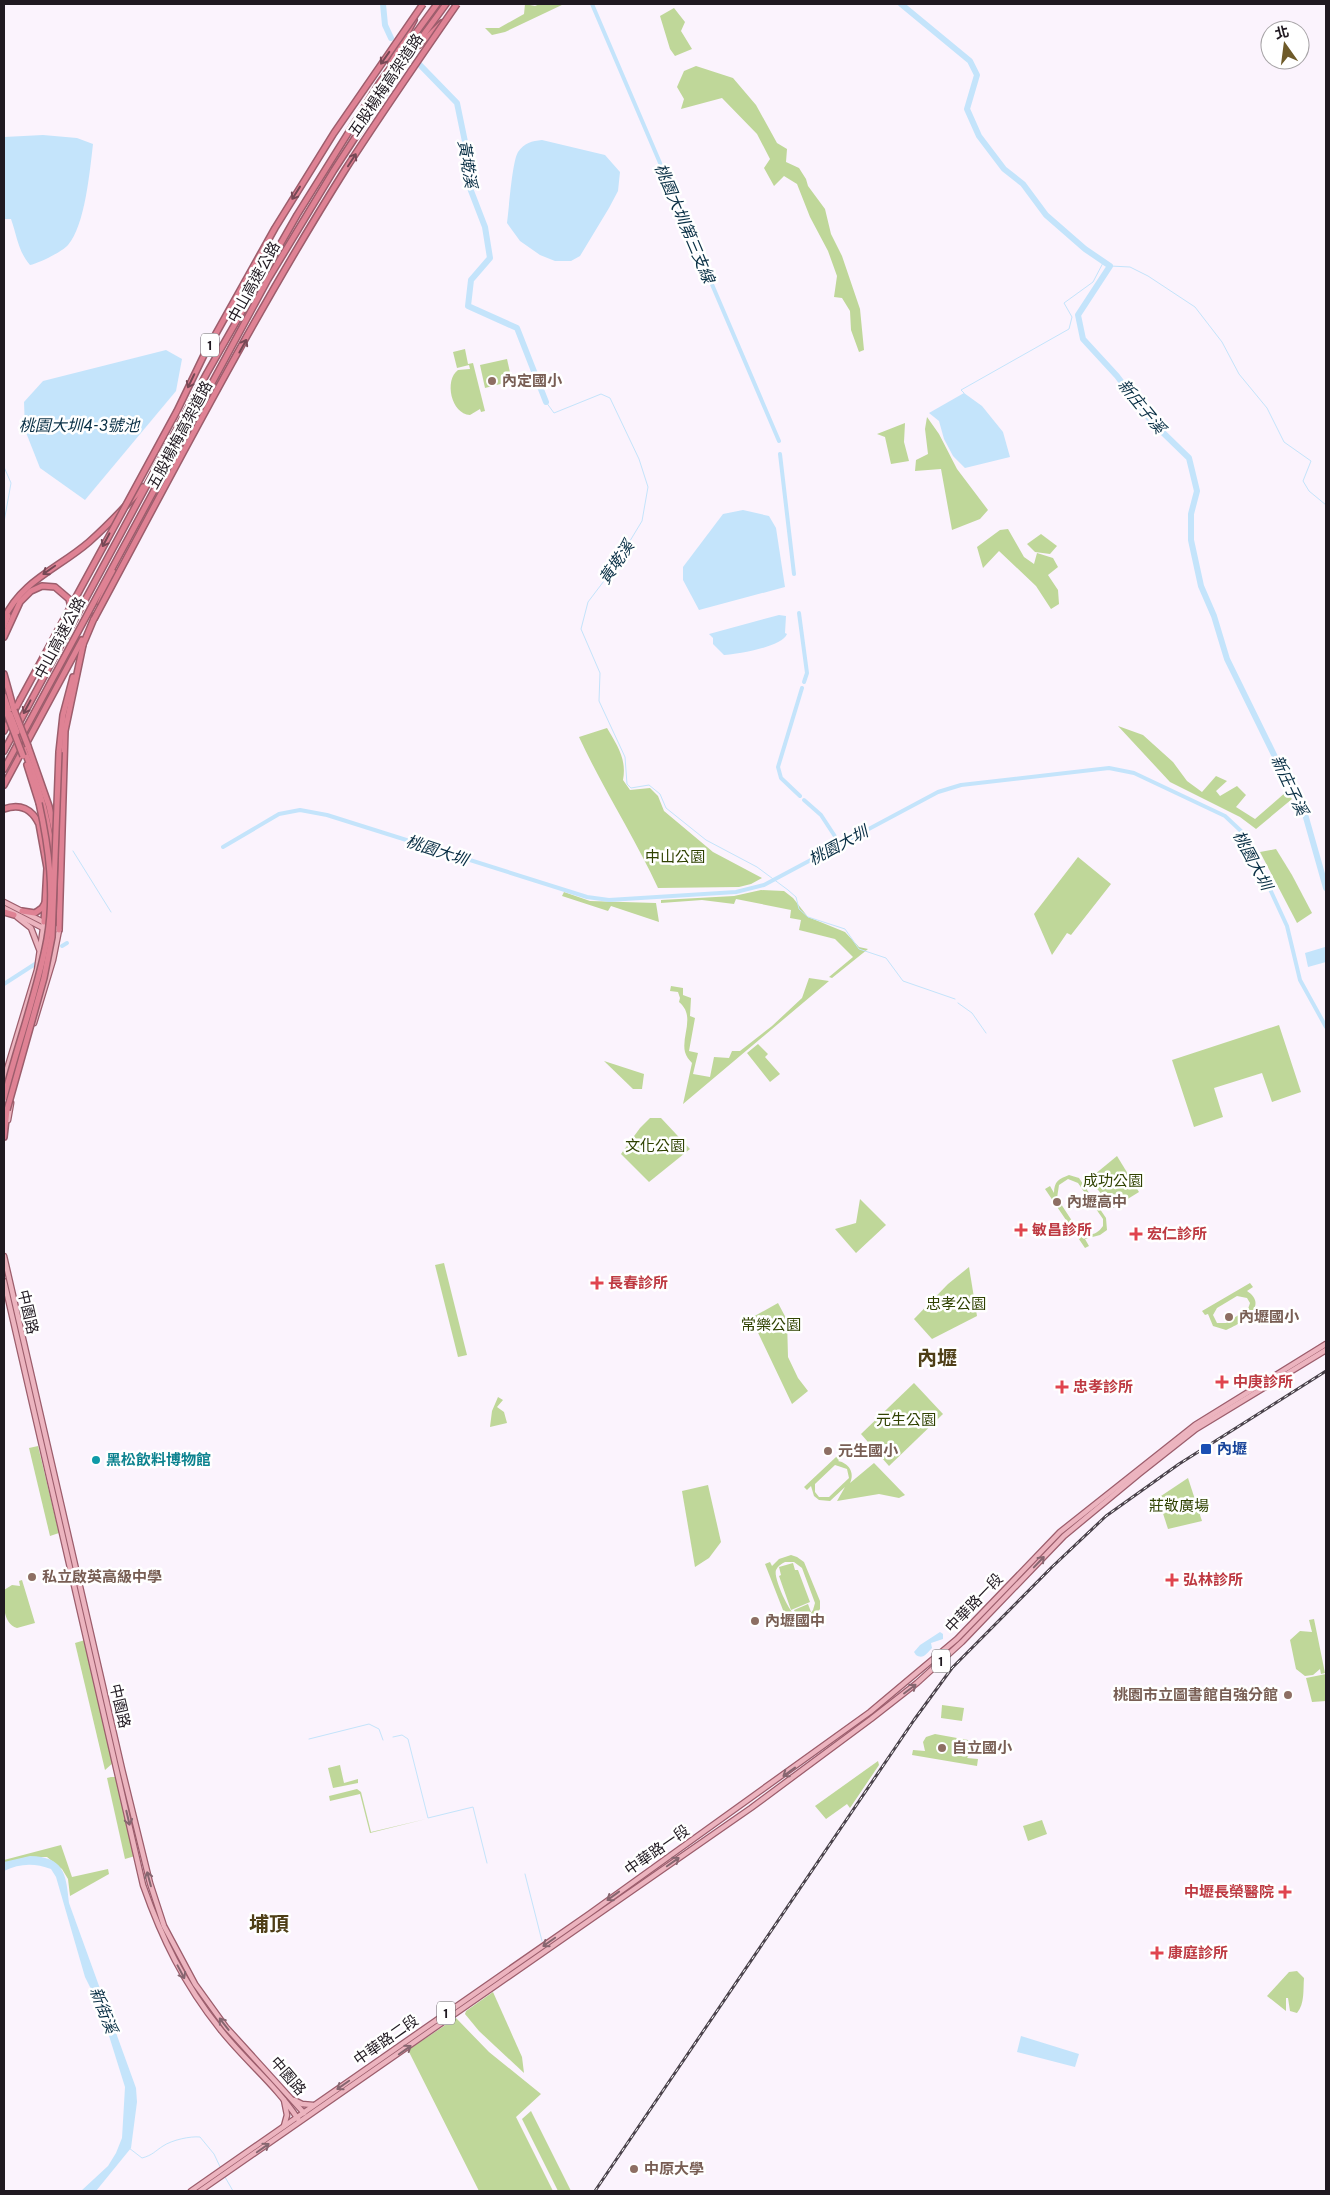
<svg xmlns="http://www.w3.org/2000/svg" width="1330" height="2195" font-family="Overpass,'Noto Sans TC',sans-serif">
  <style>
    .green { fill: #bfd799; fill-rule: evenodd }
    .water { fill: #c4e4fb }
    .lines { fill: none; stroke-linecap: round; stroke-linejoin: round }
    .stream { stroke: #c4e4fb; stroke-width: 1 }
    .canal { stroke: #c4e4fb; stroke-width: 4 }
    .river { stroke: #c4e4fb; stroke-width: 6 }
    .major-casing { stroke: #9c5d6c; stroke-width: 7 }
    .highway-casing { stroke: #9c5d6c; stroke-width: 8 }
    .major { stroke: #ecb4bf; stroke-width: 4.5 }
    .highway { stroke: #df8294; stroke-width: 5 }
    .rail-casing { stroke: #4b434c; stroke-width: 3 }
    .rail { stroke: #fff; stroke-width: 1; stroke-dasharray: 4; stroke-linecap: butt }
    .highway-bridge-casing { stroke: #9c5d6c; stroke-width: 8; stroke-linecap: butt }
    .highway-bridge { stroke: #df8294; stroke-width: 5 }
    .oneway { stroke: #764855 }
    .oneway2 { stroke: #866670 }
    .education-dot { fill: #8d6e63; stroke: #fff; stroke-width: 2 }
    .health-dot { fill: #e0444e; stroke: #fff; stroke-width: 2 }
    .transit-dot { fill: #1a4fb4; stroke: #fff; stroke-width: 2 }
    .culture-dot { fill: #0f9aa8; stroke: #fff; stroke-width: 2 }
    .labels { text-anchor: middle; stroke-width: 5; stroke-linejoin: round; paint-order: stroke }
    .shield { fill: #fff; stroke: #635e64; stroke-width: 1 }
    .shield-label { font-size: 14px; font-weight: bold; fill: #201921 }
    .street-label { font-size: 15px; fill: #201921; stroke: #fff }
    .education-label { font-size: 15px; font-weight: bold; fill: #785e54; stroke: #fff; text-anchor: start }
    .park-label { font-size: 15px; fill: #304202; stroke: #fff }
    .health-label { font-size: 15px; font-weight: bold; fill: #be3a42; stroke: #fff; text-anchor: start }
    .transit-label { font-size: 15px; font-weight: bold; fill: #164399; stroke: #fff; text-anchor: start }
    .culture-label { font-size: 15px; font-weight: bold; fill: #0d838f; stroke: #fff; text-anchor: start }
    .water-label { font-size: 16px; font-style: italic; fill: #092f45; stroke: #fff }
    .district-label { font-size: 20px; font-weight: bold; fill: #4e3e16; stroke: #fff }
  </style>
  <rect width="100%" height="100%" fill="#fbf3fd"/>
  <g class="green">
    <path d="M525,4L535,6L540,4H564L505,32L492,35L485,28H499L524,14Z"/>
    <path d="M674,8L685,22L681,31L692,49L675,56L670,49L660,16Z"/>
    <path d="M696,66L733,78L756,105L777,143L787,149L786,162L799,168L806,179L808,186L825,209L831,234L842,256L860,309L864,350L859,352L851,330L850,311L842,298L834,297L837,276L828,251L810,217L797,184L784,176L774,186L764,168L770,159L757,134L722,98L681,109L684,99L677,87L684,71Z"/>
    <path d="M465,349L468,364L473,363L485,411L481,412L480,409L470,415C451,414 444,380 458,370L470,369L469,365L457,368L453,352Z"/>
    <path d="M507,359L512,381L485,388L480,365Z"/>
    <path d="M927,417L939,434L957,469L988,510L980,519L952,530L941,469L915,471L916,460L928,454L925,429Z"/>
    <path d="M905,423L904,442L909,461L891,464L885,437L877,434Z"/>
    <path d="M1008,529L1024,557L1034,564L1037,553L1053,558L1058,567L1048,575L1058,590L1059,604L1051,609L1036,586L999,551L983,568L977,547L1000,530Z"/>
    <path d="M1041,534L1057,546L1050,554L1035,552L1027,544Z"/>
    <path d="M1118,726L1143,735L1173,762L1187,781L1202,792L1216,776L1227,781L1216,791L1220,796L1237,786L1246,795L1236,807L1255,819L1286,792L1292,799L1256,829L1240,817L1170,782Z"/>
    <path d="M607,728C617,745 627,759 623,780L630,790L650,788L658,796L664,811L713,852L762,878L751,884L739,887L658,888C634,836 603,789 579,737Z"/>
    <path d="M1276,849L1292,875L1312,913L1297,923L1260,852Z"/>
    <path d="M1078,857L1111,884L1071,935L1067,933L1052,955L1034,914Z"/>
    <path d="M761,890L784,891L793,898L808,917L845,932L859,947L868,949L832,978L829,977L853,957L835,939L799,930L801,920L790,918L791,910L736,899L734,904L702,900L661,903V900L734,896Z"/>
    <path d="M564,892L590,901L656,903L659,922L611,906L608,911L562,896Z"/>
    <path d="M809,978L829,981L683,1104L692,1063C689,1060 686,1056 685,1052C681,1036 696,1016 679,1002L680,998L678,992L670,991L671,986L683,988V995L691,998L690,1016L695,1018L689,1051L698,1053L693,1074L710,1077L714,1057L729,1058L732,1051H740L772,1026L802,998Z"/>
    <path d="M1279,1025L1301,1092L1272,1102L1262,1073L1214,1088L1223,1117L1194,1127L1172,1060Z"/>
    <path d="M758,1044L768,1054L765,1057L780,1074L770,1082L747,1053Z"/>
    <path d="M604,1061L644,1074L642,1089H633Z"/>
    <path d="M650,1118H661L690,1149L649,1182L621,1154L640,1128Z"/>
    <path d="M1117,1156L1139,1192L1113,1208L1089,1179Z"/>
    <path d="M1069,1175L1079,1178L1106,1218L1107,1230L1100,1235L1085,1239L1089,1246L1085,1248L1045,1189L1050,1186L1054,1193C1054,1181 1059,1179 1069,1175ZM1068,1179L1078,1183L1103,1219V1226C1097,1235 1090,1236 1080,1233L1057,1198L1059,1185Z"/>
    <path d="M860,1199L886,1225L856,1253L835,1229L856,1223Z"/>
    <path d="M444,1263L467,1355L458,1357L435,1265Z"/>
    <path d="M969,1267L977,1316L932,1339L914,1319L948,1284Z"/>
    <path d="M1250,1283L1253,1287L1247,1291C1270,1306 1241,1324 1226,1330L1213,1326L1208,1314L1205,1315L1202,1311ZM1237,1296L1247,1298L1250,1303L1248,1309L1226,1323H1217L1213,1315L1217,1308Z"/>
    <path d="M778,1303L787,1320L788,1357L798,1378L808,1391L792,1404L751,1318Z"/>
    <path d="M914,1383L943,1414L889,1466L861,1434Z"/>
    <path d="M498,1397L503,1400L497,1407L504,1412L507,1423L490,1427L492,1411Z"/>
    <path d="M851,1443L854,1447L838,1461C849,1463 855,1473 850,1483L874,1463L905,1495L899,1498L879,1494L837,1501L845,1487L830,1501L819,1500L814,1496L811,1486L807,1490L804,1487ZM835,1465L847,1469L849,1478L829,1497H819L815,1492V1484Z"/>
    <path d="M38,1446L59,1533L50,1536L29,1448Z"/>
    <path d="M1188,1478L1202,1521L1168,1529L1158,1498Z"/>
    <path d="M708,1485L721,1542L709,1558L695,1567L682,1491Z"/>
    <path d="M791,1555L797,1557L804,1562L820,1601V1609L813,1618L797,1623L793,1620L795,1626L790,1628L765,1564L770,1562L772,1566L779,1559ZM785,1562H794L802,1568L815,1603L813,1610L808,1617H798L811,1612L808,1604L794,1610L797,1617C790,1614 773,1578 776,1570C778,1566 781,1564 785,1562Z"/>
    <path d="M793,1563L795,1570H798L810,1602L791,1610L779,1576L781,1575L779,1567Z"/>
    <path d="M22,1580L35,1623L17,1628C2,1623 4,1603 4,1590L12,1585L20,1586L19,1581Z"/>
    <path d="M1314,1619L1325,1673L1321,1674L1320,1669L1313,1675L1305,1676L1296,1669L1290,1640L1300,1631L1312,1632L1309,1620Z"/>
    <path d="M85,1640L114,1762L105,1770L75,1643Z"/>
    <path d="M1326,1674V1701L1312,1702L1306,1678Z"/>
    <path d="M942,1705L964,1708L962,1721L941,1718Z"/>
    <path d="M935,1734L968,1740L972,1751L967,1758L978,1759L977,1766L912,1755L913,1750L925,1751L923,1742L926,1737Z"/>
    <path d="M878,1761L879,1765L850,1808L847,1804L826,1819L815,1806Z"/>
    <path d="M340,1765L344,1783L358,1779V1783L333,1788L328,1768Z"/>
    <path d="M111,1777H116L135,1856L125,1859L107,1778Z"/>
    <path d="M357,1789L361,1792L371,1832L426,1819L370,1833L360,1794L330,1801L329,1796Z"/>
    <path d="M1042,1820L1047,1834L1028,1841L1023,1826Z"/>
    <path d="M61,1845L72,1877L108,1869L109,1874L70,1896L68,1879L62,1869L47,1857H28L4,1863V1860Z"/>
    <path d="M1297,1971L1304,1978C1303,1989 1305,2004 1297,2013L1290,2011L1288,1998H1286V2011L1267,1996L1289,1972Z"/>
    <path d="M493,1992L522,2057L524,2073L479,2031L465,2014L466,2011Z"/>
    <path d="M456,2018L489,2052L541,2094L516,2117L553,2191H479L408,2050Z"/>
    <path d="M531,2111L571,2191H558L522,2119Z"/>
  </g>
  <g class="water">
    <path d="M43,135L77,138L93,144C90,170 85,226 68,245C62,252 39,263 30,265C18,251 17,236 11,219H4V137Z"/>
    <path d="M542,140L605,155L620,172L618,191L609,208L580,256L571,261H555L540,255L520,241L507,223C509,209 512,162 518,152C524,143 532,141 542,140Z"/>
    <path d="M166,350L182,359L176,391L85,500L40,468L25,430L24,402L43,381Z"/>
    <path d="M964,393L982,406L1003,432L1010,457L965,468L953,456L944,439L939,421L929,413Z"/>
    <path d="M743,510L769,516L776,528L785,587L699,610L683,580V567L723,514Z"/>
    <path d="M779,615L786,616L785,633L787,634C782,647 738,654 724,655L713,644V638L709,634Z"/>
    <path d="M1325,947L1326,962L1308,967L1305,953Z"/>
    <path d="M940,1632L943,1634V1639L931,1643L932,1648C927,1653 923,1660 916,1655L914,1652L920,1645Z"/>
    <path d="M30,1856C64,1857 66,1873 69,1903L136,2088L137,2102L131,2148L96,2191H81L108,2166L116,2153L122,2138L125,2087L100,2007L85,1977L56,1877L51,1869C35,1863 20,1863 4,1871V1862Z"/>
    <path d="M1021,2036L1079,2054L1075,2067L1017,2052Z"/>
  </g>
  <g class="lines">
    <g class="stream">
      <path d="M1110,266L1130,267L1148,276L1195,307L1222,342L1239,374L1267,408L1284,442L1311,461L1303,481L1309,491L1326,505"/>
      <path d="M964,393L961,390L1069,329L1072,317L1064,303L1093,282L1104,261"/>
      <path d="M546,402L554,413L601,394L610,398L639,459L648,487L642,521L613,569L588,602L581,629L600,673L599,701L625,757L627,784L631,788L649,785L660,794L666,808L706,840L757,867L788,890L796,897L799,909L808,917L845,929L859,949L886,958L903,981L955,999"/>
      <path d="M4,467L11,483L4,522"/>
      <path d="M73,851L111,912"/>
      <path d="M958,1003L972,1013L986,1033"/>
      <path d="M393,1737L402,1735L408,1739L428,1818L473,1807L487,1863"/>
      <path d="M309,1739L369,1724L379,1729L383,1740"/>
      <path d="M525,1874L542,1941"/>
      <path d="M129,2148L142,2158C153,2155 155,2151 163,2146C172,2140 190,2136 200,2137L214,2154L223,2173"/>
      <path d="M225,2177L233,2191"/>
    </g>
    <g class="canal">
      <path d="M592,4L779,441"/>
      <path d="M780,454L794,574"/>
      <path d="M799,613L807,673L804,682"/>
      <path d="M800,796L781,778L778,767L802,688"/>
      <path d="M804,800L821,815L840,844"/>
      <path d="M223,847L279,814L300,810L327,815L587,897L609,900L736,892L764,885L938,792L961,785L1109,768L1134,773L1225,816L1241,831L1251,848L1287,926L1300,980L1326,1027"/>
      <path d="M62,946L67,943"/>
      <path d="M4,984L35,964"/>
    </g>
    <g class="river">
      <path d="M383,4L385,25L391,38"/>
      <path d="M901,4L970,61L977,75L967,109L979,136L1004,169L1023,184L1046,215L1085,249L1110,266L1078,315L1083,339L1117,376L1151,421L1189,458L1197,491L1191,514V540L1201,586L1214,616L1227,659L1278,763L1303,807L1326,888"/>
      <path d="M421,66L457,103L470,166L468,183L485,227L490,258L471,280L468,306L517,328L546,402"/>
    </g>
    <g class="major-casing">
      <g id="major">
        <path d="M4,902L59,930L53,960L34,1023"/>
        <path d="M4,908L45,929"/>
        <path d="M17,917L31,928L39,949"/>
        <path d="M4,1079L37,970L44,922"/>
        <path d="M8,1120L11,1103"/>
        <path d="M4,1256L122,1769L150,1883L164,1926L195,1984L226,2027L304,2113"/>
        <path d="M4,1281L143,1885C162,1939 184,1984 220,2029C245,2061 276,2085 298,2119"/>
        <path d="M294,2100L302,2104L313,2105"/>
        <path d="M284,2126L287,2115L284,2100"/>
        <path d="M191,2191L589,1914L870,1712L957,1639L1060,1532L1195,1425L1326,1344"/>
        <path d="M200,2191L751,1808L871,1719L917,1683L962,1642L1064,1536L1139,1474L1196,1429L1326,1350"/>
      </g>
    </g>
    <g class="highway-casing">
      <g id="highway">
        <path d="M419,45L442,23"/>
        <path d="M391,63L414,20"/>
        <path d="M100,603L113,572"/>
        <path d="M4,619C21,581 59,568 89,542C108,525 126,506 143,487"/>
        <path d="M4,626L8,616"/>
        <path d="M4,637L20,602L31,591L42,586L55,587L69,599L71,607L60,638"/>
        <path d="M82,647L95,616"/>
        <path d="M4,674L14,710"/>
        <path d="M4,696L10,714"/>
        <path d="M4,707L7,714"/>
        <path d="M4,731L20,700"/>
        <path d="M28,746L49,806L55,833"/>
        <path d="M24,750C40,789 51,825 53,868"/>
        <path d="M4,751L207,373L297,215L380,82L437,4"/>
        <path d="M59,752L63,715L73,677"/>
        <path d="M27,765L39,803"/>
        <path d="M4,769L267,281L334,170L408,56L446,4"/>
        <path d="M4,785L82,640"/>
        <path d="M4,809C20,803 32,809 39,824L47,868L44,922"/>
        <path d="M22,911L35,913L42,908L45,903"/>
        <path d="M4,912L14,915"/>
        <path d="M59,930L65,731L83,645"/>
        <path d="M4,1137L7,1110"/>
      </g>
    </g>
    <use href="#major" class="major"/>
    <use href="#highway" class="highway"/>
    <g class="rail-casing">
      <path id="rail" d="M595,2191L914,1720L952,1668L1052,1567L1106,1516L1179,1464L1326,1371"/>
    </g>
    <use href="#rail" class="rail"/>
    <g class="highway-bridge-casing">
      <g id="highway-bridge">
        <path d="M94,619C175,468 254,315 345,170C381,114 419,59 457,4"/>
        <path d="M20,700L177,411L204,355L275,228L334,133L423,4"/>
        <path d="M14,710L28,746"/>
        <path d="M7,714L23,756"/>
        <path d="M10,714L17,732"/>
        <path d="M4,1098C17,1045 37,993 47,939C55,894 49,848 39,803"/>
        <path d="M7,1110L44,978L52,937L59,752"/>
      </g>
    </g>
    <use href="#highway-bridge" class="highway-bridge"/>
  </g>
  <defs><path id="oneway-shaft" d="M-6 0H5M1.5-3L5.5 0L1.5 3" fill="none" stroke-width="1.6" stroke-linecap="round" stroke-linejoin="round" transform="scale(1.25)"/></defs>
  <g class="oneway">
    <use href="#oneway-shaft" transform="translate(385 58) rotate(125)"/>
    <use href="#oneway-shaft" transform="translate(352 160) rotate(-57)"/>
    <use href="#oneway-shaft" transform="translate(296 193) rotate(122)"/>
    <use href="#oneway-shaft" transform="translate(243 346) rotate(-61)"/>
    <use href="#oneway-shaft" transform="translate(191 381) rotate(116)"/>
    <use href="#oneway-shaft" transform="translate(106 540) rotate(118)"/>
    <use href="#oneway-shaft" transform="translate(49 570) rotate(145)"/>
    <use href="#oneway-shaft" transform="translate(27 707) rotate(118)"/>
  </g>
  <g class="oneway2">
    <use href="#oneway-shaft" transform="translate(1039 1562) rotate(-46)"/>
    <use href="#oneway-shaft" transform="translate(910 1689) rotate(-37)"/>
    <use href="#oneway-shaft" transform="translate(789 1772) rotate(144)"/>
    <use href="#oneway-shaft" transform="translate(128 1818) rotate(77)"/>
    <use href="#oneway-shaft" transform="translate(673 1862) rotate(-35)"/>
    <use href="#oneway-shaft" transform="translate(149 1879) rotate(-105)"/>
    <use href="#oneway-shaft" transform="translate(613 1896) rotate(144)"/>
    <use href="#oneway-shaft" transform="translate(549 1942) rotate(145)"/>
    <use href="#oneway-shaft" transform="translate(181 1972) rotate(62)"/>
    <use href="#oneway-shaft" transform="translate(224 2024) rotate(-128)"/>
    <use href="#oneway-shaft" transform="translate(405 2050) rotate(-35)"/>
    <use href="#oneway-shaft" transform="translate(343 2085) rotate(145)"/>
    <use href="#oneway-shaft" transform="translate(263 2148) rotate(-35)"/>
  </g>
  <g class="education-dot">
    <circle cx="492" cy="381" r="5"/>
    <circle cx="1057" cy="1202" r="5"/>
    <circle cx="1229" cy="1317" r="5"/>
    <circle cx="828" cy="1451" r="5"/>
    <circle cx="32" cy="1577" r="5"/>
    <circle cx="755" cy="1621" r="5"/>
    <circle cx="1288" cy="1695" r="5"/>
    <circle cx="942" cy="1748" r="5"/>
    <circle cx="634" cy="2169" r="5"/>
  </g>
  <g class="health-dot">
    <path d="M1018.5 1222.5h5v5h5v5h-5v5h-5v-5h-5v-5h5z"/>
    <path d="M1133.5 1226.5h5v5h5v5h-5v5h-5v-5h-5v-5h5z"/>
    <path d="M594.5 1275.5h5v5h5v5h-5v5h-5v-5h-5v-5h5z"/>
    <path d="M1219.5 1374.5h5v5h5v5h-5v5h-5v-5h-5v-5h5z"/>
    <path d="M1059.5 1379.5h5v5h5v5h-5v5h-5v-5h-5v-5h5z"/>
    <path d="M1169.5 1572.5h5v5h5v5h-5v5h-5v-5h-5v-5h5z"/>
    <path d="M1282.5 1884.5h5v5h5v5h-5v5h-5v-5h-5v-5h5z"/>
    <path d="M1154.5 1945.5h5v5h5v5h-5v5h-5v-5h-5v-5h5z"/>
  </g>
  <rect class="transit-dot" x="1200" y="1443" width="12" height="12" rx="2.5"/>
  <circle class="culture-dot" cx="96" cy="1460" r="5"/>
  <g class="labels">
    <g class="shield">
      <rect x="201" y="333.5" width="18" height="23" rx="4"/>
      <rect x="932" y="1649.5" width="18" height="23" rx="4"/>
      <rect x="437" y="2001.5" width="18" height="23" rx="4"/>
    </g>
    <g class="shield-label">
      <text x="210" y="350">1</text>
      <text x="941" y="1666">1</text>
      <text x="446" y="2018">1</text>
    </g>
    <g class="street-label">
      <text transform="translate(386 85) rotate(-56)" y="5">五股楊梅高架道路</text>
      <text transform="translate(254 282) rotate(-61)" y="5">中山高速公路</text>
      <text transform="translate(180 435) rotate(-62)" y="5">五股楊梅高架道路</text>
      <text transform="translate(60 638) rotate(-62)" y="5">中山高速公路</text>
      <text transform="translate(28 1312) rotate(77)" y="5">中園路</text>
      <text transform="translate(974 1603) rotate(-46)" y="5">中華路一段</text>
      <text transform="translate(120 1706) rotate(77)" y="5">中園路</text>
      <text transform="translate(657 1850) rotate(-35)" y="5">中華路一段</text>
      <text transform="translate(386 2040) rotate(-35)" y="5">中華路二段</text>
      <text transform="translate(288 2076) rotate(49)" y="5">中園路</text>
    </g>
    <g class="education-label">
      <text x="502" y="386">內定國小</text>
      <text x="1067" y="1207">內壢高中</text>
      <text x="1239" y="1322">內壢國小</text>
      <text x="838" y="1456">元生國小</text>
      <text x="42" y="1582">私立啟英高級中學</text>
      <text x="765" y="1626">內壢國中</text>
      <text x="1278" y="1700" text-anchor="end">桃園市立圖書館自強分館</text>
      <text x="952" y="1753">自立國小</text>
      <text x="644" y="2174">中原大學</text>
    </g>
    <g class="park-label">
      <text x="675" y="862">中山公園</text>
      <text x="655" y="1151">文化公園</text>
      <text x="1113" y="1186">成功公園</text>
      <text x="956" y="1309">忠孝公園</text>
      <text x="771" y="1330">常樂公園</text>
      <text x="906" y="1425">元生公園</text>
      <text x="1179" y="1511">莊敬廣場</text>
    </g>
    <g class="health-label">
      <text x="1032" y="1235">敏昌診所</text>
      <text x="1147" y="1239">宏仁診所</text>
      <text x="608" y="1288">長春診所</text>
      <text x="1233" y="1387">中庚診所</text>
      <text x="1073" y="1392">忠孝診所</text>
      <text x="1183" y="1585">弘林診所</text>
      <text x="1274" y="1897" text-anchor="end">中壢長榮醫院</text>
      <text x="1168" y="1958">康庭診所</text>
    </g>
    <g class="transit-label">
      <text x="1217" y="1454">內壢</text>
    </g>
    <g class="culture-label">
      <text x="106" y="1465">黑松飲料博物館</text>
    </g>
    <g class="water-label">
      <text transform="translate(468 164) rotate(81)" y="6">黃墘溪</text>
      <text transform="translate(685 223) rotate(67)" y="6">桃園大圳第三支線</text>
      <text transform="translate(1142 406) rotate(51)" y="6">新庄子溪</text>
      <text x="79" y="431">桃園大圳4-3號池</text>
      <text transform="translate(616 562) rotate(-56)" y="6">黃墘溪</text>
      <text transform="translate(1290 785) rotate(65)" y="6">新庄子溪</text>
      <text transform="translate(838 845) rotate(-28)" y="6">桃園大圳</text>
      <text transform="translate(437 850) rotate(18)" y="6">桃園大圳</text>
      <text transform="translate(1253 860) rotate(62)" y="6">桃園大圳</text>
      <text transform="translate(104 2010) rotate(69)" y="6">新街溪</text>
    </g>
    <g class="district-label">
      <text x="937" y="1365">內壢</text>
      <text x="269" y="1931">埔頂</text>
    </g>
  </g>
  <rect width="1330" height="2195" fill="none" stroke="#201921" stroke-width="10"/>
  <g transform="translate(1285 45) rotate(346)"><circle r="24" fill="#ffffff" stroke="#a6a3a6"/>
  <path d="M0-4L9 19L0 12L-9 19Z" fill="#6e5a29"/>
  <text y="-8" font-size="14" font-weight="bold" text-anchor="middle" fill="#201921">北</text>
  </g>
</svg>
